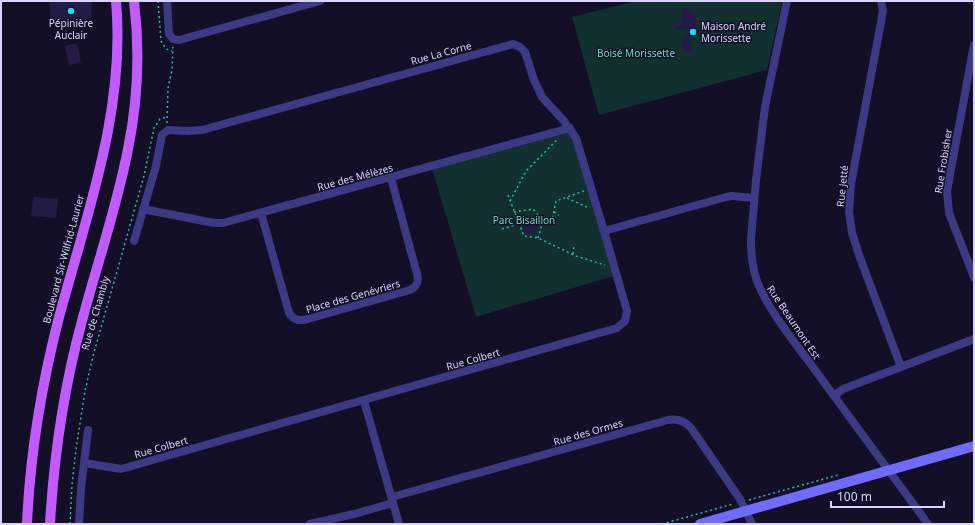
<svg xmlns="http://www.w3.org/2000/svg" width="975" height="525" font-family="'Noto Sans',sans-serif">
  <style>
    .green { fill: #12302f }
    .building { fill: #241b47 }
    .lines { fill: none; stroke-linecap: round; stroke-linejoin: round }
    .path { stroke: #2fb8b0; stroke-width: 1.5; stroke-dasharray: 2 3; stroke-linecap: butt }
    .street { stroke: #3d3a85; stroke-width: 8 }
    .secondary { stroke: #6f6bff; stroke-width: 10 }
    .primary { stroke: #c25bff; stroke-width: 10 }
    .poi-dot { fill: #00e5ff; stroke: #130f26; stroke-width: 1.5 }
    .labels { text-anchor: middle; stroke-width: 3; stroke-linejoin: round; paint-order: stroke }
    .poi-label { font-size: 10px; fill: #d9d4ff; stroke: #130f26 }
    .street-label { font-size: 10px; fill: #d9d4ff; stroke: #130f26 }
    .park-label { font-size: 10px; fill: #5fe0c0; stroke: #130f26 }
  </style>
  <rect width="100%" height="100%" fill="#130f26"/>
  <g class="green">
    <path d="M636,1H782L767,70L599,115L572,17Z"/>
    <path d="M570,128L617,275L476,317L431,165Z"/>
  </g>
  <g class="building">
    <path d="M49,1H92L91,22L51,24Z"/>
    <path d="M689,8L690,13L695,12L699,34L687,36V39L690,38L692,49L691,52L686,53L685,50L683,51L681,42L682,41V39L685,38L684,35L688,34L686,29L677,30L676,26L682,24L680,16H683L682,10Z"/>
    <path d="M77,43L81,63L69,65L65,46Z"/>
    <path d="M33,197L58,199L56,218L31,216Z"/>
    <path d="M535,221L537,231L525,235L522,224Z"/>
  </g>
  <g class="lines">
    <g class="path">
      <path d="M158,1L161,41L166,49L172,51"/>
      <path d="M167,123L168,88L172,70L173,47"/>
      <path d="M508,195L524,236L538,238L576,256L605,265"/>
      <path d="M567,198L589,208"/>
      <path d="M510,201L526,171L557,140"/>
      <path d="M514,212L533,209L543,221"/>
      <path d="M554,212L559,215"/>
      <path d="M502,229L518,224"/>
      <path d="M538,238L543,221H552L556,201L584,191"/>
      <path d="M573,254L574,245"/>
      <path d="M749,500L838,475"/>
      <path d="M70,524L72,485L76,449L85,391L93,356L144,176L154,128L160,119L167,117"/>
      <path d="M662,524L733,504"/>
    </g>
    <g class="street">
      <path d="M167,1L169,34L173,39L179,40L320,1"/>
      <path d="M787,1L765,107L756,180L751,239C751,255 752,271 759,286C771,314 797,345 815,370C852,421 890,472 928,524"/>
      <path d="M881,1L883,10L881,22L851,184L849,212L852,233L859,255L901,367"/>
      <path d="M974,45L947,191L949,213L974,277"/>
      <path d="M143,209L214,223H223L570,128"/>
      <path d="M261,213L289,313C294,321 300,321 308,319L410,290C417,287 419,282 417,274L391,178"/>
      <path d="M134,241L156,166L162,135L168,130L188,131L202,130L513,44L520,47L525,52L534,80L542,97L564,121L576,138L604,231"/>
      <path d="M834,396L843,389L974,339"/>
      <path d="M364,401L399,524"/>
      <path d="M84,463L121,469L617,328L625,321L627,311L604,231L726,197L732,196L754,198"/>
      <path d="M392,497L668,420C678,418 685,421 691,428L740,499L752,524"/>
      <path d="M79,524L81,488L88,430"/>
      <path d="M310,524L354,514L393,503"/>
    </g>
    <path class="secondary" d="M700,524L974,446"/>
    <g class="primary">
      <path d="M27,524C30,455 41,388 58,321C86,216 126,111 116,1"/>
      <path d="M50,524C54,455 64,387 82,321C97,264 117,207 128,149C138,100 140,50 134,1"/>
    </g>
  </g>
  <g class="poi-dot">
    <circle cx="71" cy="11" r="4"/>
    <circle cx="693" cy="32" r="4"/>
  </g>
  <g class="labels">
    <g class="poi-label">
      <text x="71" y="27">Pépinière<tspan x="71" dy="12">Auclair</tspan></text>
      <text x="701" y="30" text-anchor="start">Maison André<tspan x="701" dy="12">Morissette</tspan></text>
    </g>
    <g class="street-label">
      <text transform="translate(441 53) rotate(-15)" y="4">Rue La Corne</text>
      <text transform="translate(943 161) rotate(-81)" y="4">Rue Frobisher</text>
      <text transform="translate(355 177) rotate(-15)" y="4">Rue des Mélèzes</text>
      <text transform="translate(842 186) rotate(-84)" y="4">Rue Jetté</text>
      <text transform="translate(63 259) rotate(-75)" y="4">Boulevard Sir-Wilfrid-Laurier</text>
      <text transform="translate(353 296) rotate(-16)" y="4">Place des Genévriers</text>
      <text transform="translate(95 313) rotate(-74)" y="4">Rue de Chambly</text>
      <text transform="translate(794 322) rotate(56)" y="4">Rue Beaumont Est</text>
      <text transform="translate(473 359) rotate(-16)" y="4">Rue Colbert</text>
      <text transform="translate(588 432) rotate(-16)" y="4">Rue des Ormes</text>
      <text transform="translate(161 447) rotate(-16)" y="4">Rue Colbert</text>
    </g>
    <g class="park-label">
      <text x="636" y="57">Boisé Morissette</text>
      <text x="524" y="224">Parc Bisaillon</text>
    </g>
  </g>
  <rect width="975" height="525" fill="none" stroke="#d9d4ff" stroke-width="4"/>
  <path d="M831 501v6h113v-6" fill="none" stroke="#d9d4ff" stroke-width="2"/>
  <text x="837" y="501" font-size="12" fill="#d9d4ff" stroke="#130f26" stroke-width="3" paint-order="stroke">100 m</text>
</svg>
